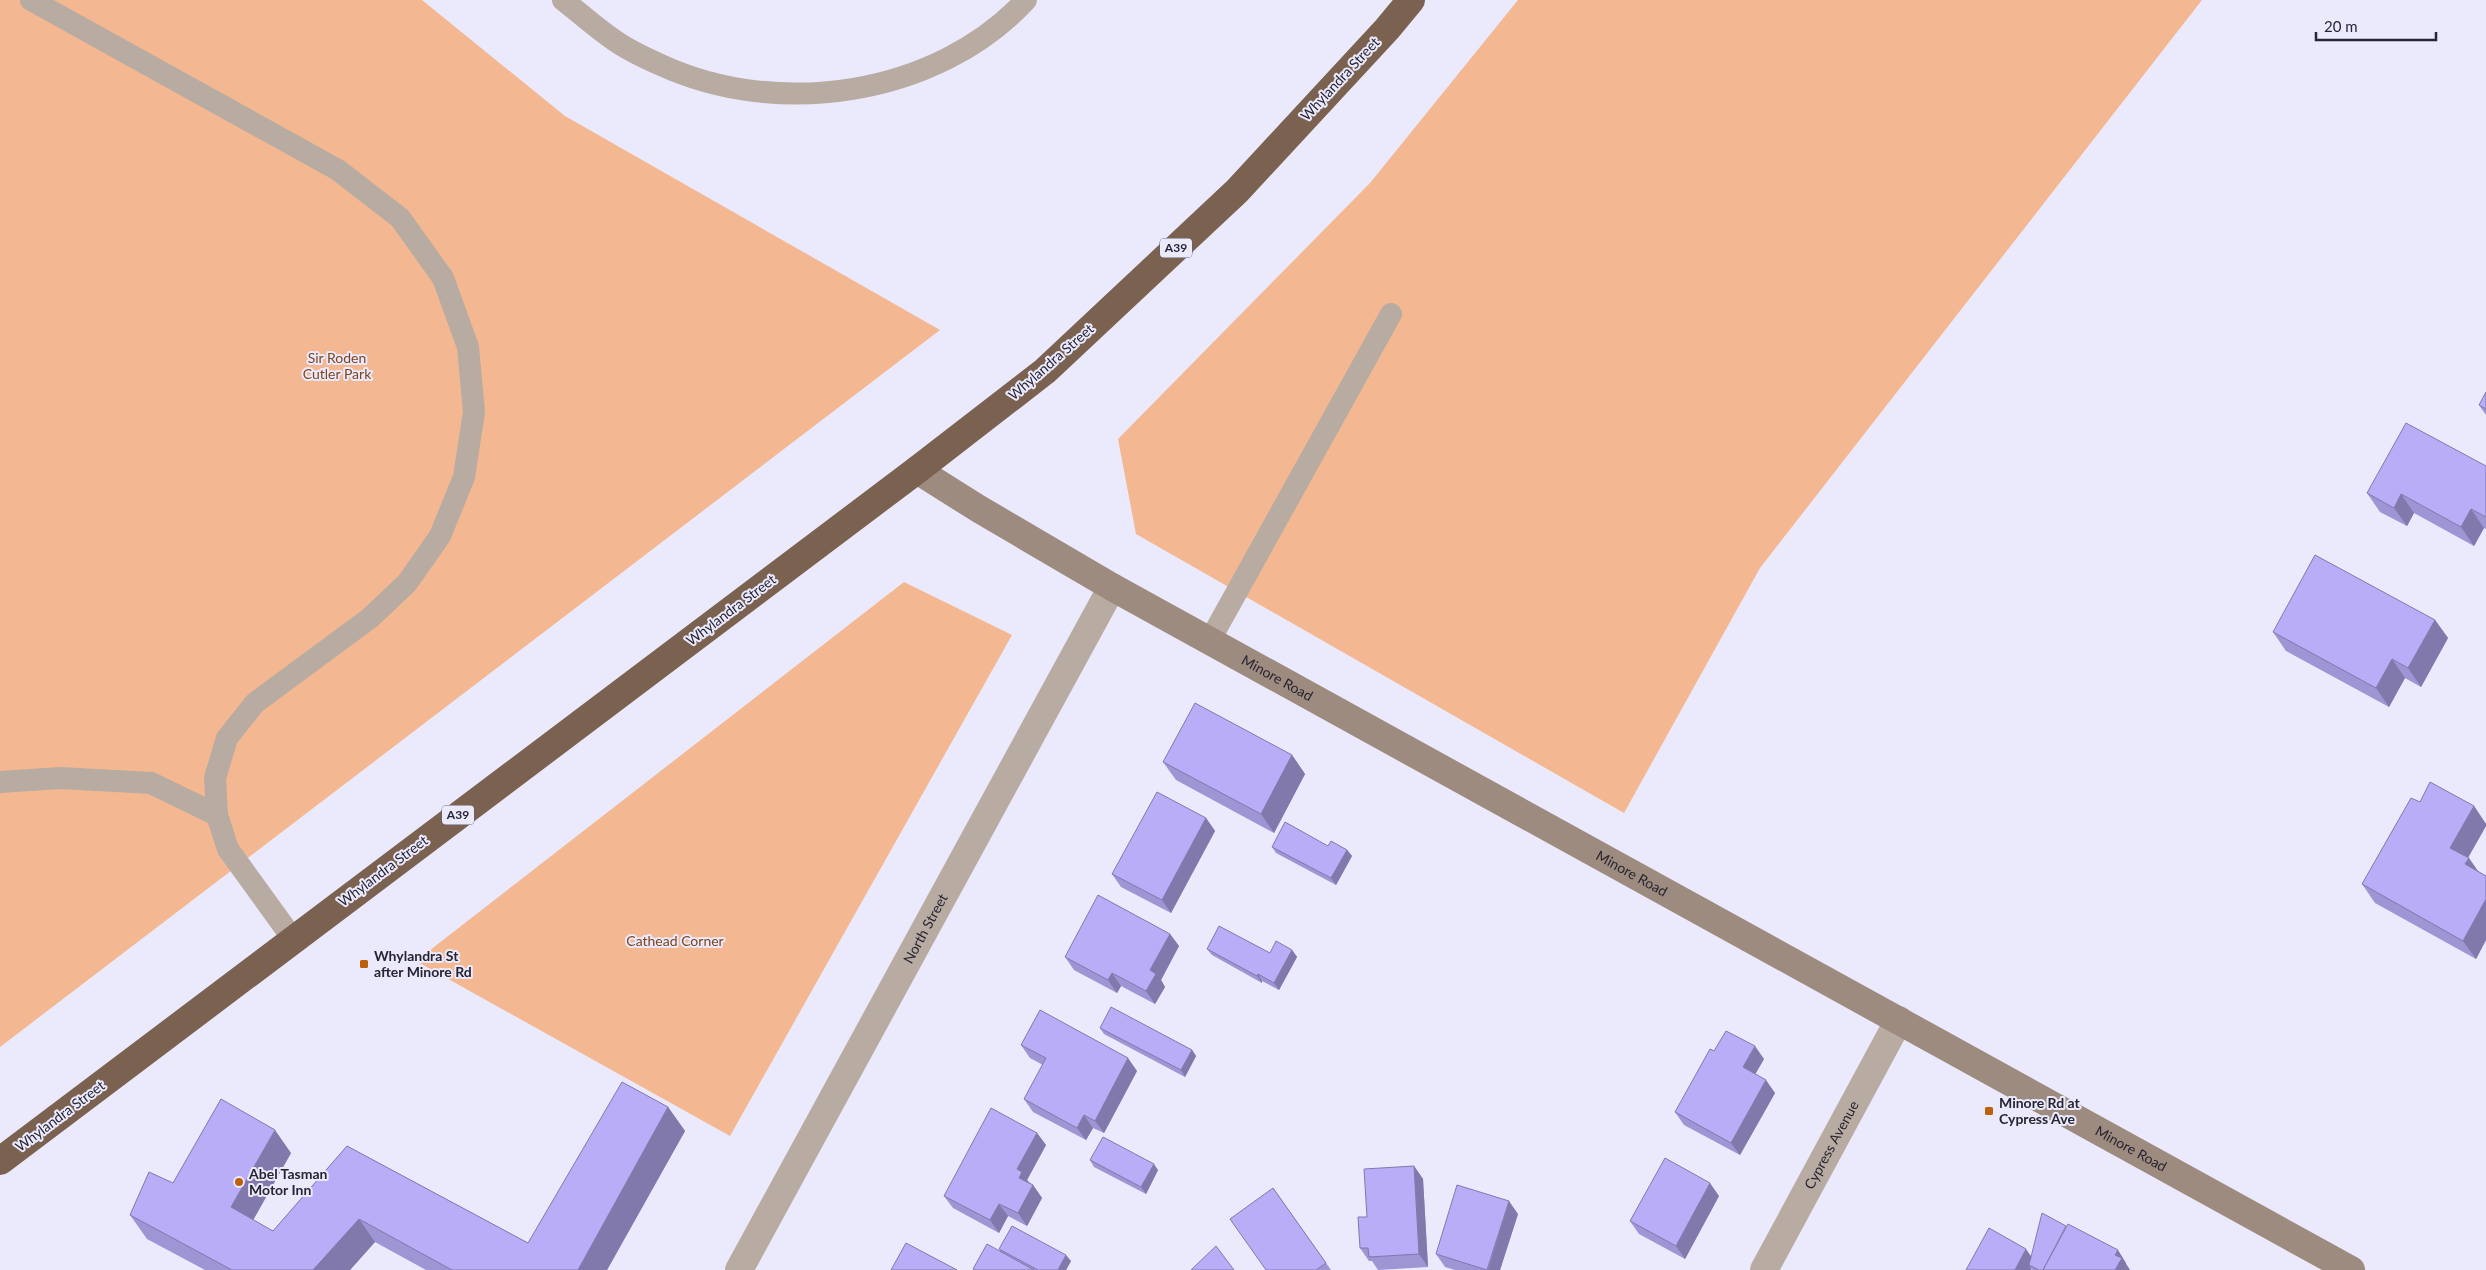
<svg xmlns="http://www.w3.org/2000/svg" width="2486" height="1270" font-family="Lato,sans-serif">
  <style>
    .green { fill: #f3b891 }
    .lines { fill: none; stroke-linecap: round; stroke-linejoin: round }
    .lane { stroke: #b8aba2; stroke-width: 22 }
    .street { stroke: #b8aba2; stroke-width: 28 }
    .secondary { stroke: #9e8b7f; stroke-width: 28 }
    .highway { stroke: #7b6150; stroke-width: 28 }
    .wall { fill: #9e95d4 }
    .shaded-wall { fill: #8179ac }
    .building { fill: #b8adf6; stroke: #8179ac }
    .poi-dot { fill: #bc610a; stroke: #ebe9fc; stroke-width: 2 }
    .labels { text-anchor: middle; stroke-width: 4; stroke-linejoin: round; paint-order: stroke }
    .shield { fill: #ebe9fc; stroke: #62606e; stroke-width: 1 }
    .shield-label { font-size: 12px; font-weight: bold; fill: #272531 }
    .street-label { font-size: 14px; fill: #272531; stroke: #ebe9fc }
    .park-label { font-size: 14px; fill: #7d451a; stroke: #ebe9fc }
    .poi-label { font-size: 14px; font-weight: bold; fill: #272531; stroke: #ebe9fc; text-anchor: start }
  </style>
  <rect width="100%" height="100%" fill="#ebe9fc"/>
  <g class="green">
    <path d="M0,0H422L565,116L940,330L0,1047Z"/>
    <path d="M1518,0H2202L1760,568L1624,813L1136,534L1118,439L1370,183Z"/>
    <path d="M904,582L1012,635L730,1136L416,961Z"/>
  </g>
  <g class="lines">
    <g class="lane">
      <path d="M31,0L338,170L400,218L443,278L468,347L474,412L464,477L440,536L407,583L370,618L255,703L227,738L215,778L217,815L228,849L293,939"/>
      <path d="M563,0C580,13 596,28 614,40C628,50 645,58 661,65C778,119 937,96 1026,0"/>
      <path d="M1210,640L1391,314"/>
      <path d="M0,782L61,778L151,783L217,815"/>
    </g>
    <g class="street">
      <path id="s1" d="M739,1270L1112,587"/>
      <path id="s2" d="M1764,1270L1899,1020"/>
    </g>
    <path class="secondary" id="s3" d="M917,470L979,509L1112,587L2351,1270"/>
    <path class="highway" d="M0,1161L917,470L1045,371L1237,191L1387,29L1411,0"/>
  </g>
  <g class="wall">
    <path d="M2486,392V415L2479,405Z"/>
    <path d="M2486,466V529L2484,528L2474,546L2414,513L2407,526L2380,512L2367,493Z"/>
    <path d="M2435,620L2448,638L2421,687L2405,678L2389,707L2286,651L2273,632Z"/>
    <path d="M1292,755L1305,774L1274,833L1176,780L1163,762Z"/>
    <path d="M2420,802L2474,806L2486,824V826L2468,858L2478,871L2486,876V940L2476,959L2375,903L2362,884Z"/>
    <path d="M1206,818L1215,831L1171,913L1121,887L1112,874Z"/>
    <path d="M1328,846L1347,850L1352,856L1336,885L1276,853L1272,847Z"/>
    <path d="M1170,934L1179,946L1161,980L1165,987L1155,1004L1121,986L1117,993L1074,970L1065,957Z"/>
    <path d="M1207,949L1270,953L1292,950L1297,957L1279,990L1262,981V983L1212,955Z"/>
    <path d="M1100,1028L1192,1050L1196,1056L1185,1077L1104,1034Z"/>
    <path d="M1021,1045L1137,1071L1104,1133L1093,1128L1086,1140L1033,1112L1024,1099L1043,1065L1030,1058Z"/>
    <path d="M1714,1051L1764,1059L1755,1074L1775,1093L1740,1155L1684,1125L1675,1112Z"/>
    <path d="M668,1107L685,1131L607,1270H426L375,1242L350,1270H205L147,1239L130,1215L173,1183L291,1153L253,1220L273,1231L347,1146L528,1243Z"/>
    <path d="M1037,1133L1046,1145L1027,1180L1030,1183L1033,1185L1042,1198L1027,1226L1008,1216L999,1233L953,1208L944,1196Z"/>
    <path d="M1090,1160L1158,1170L1146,1194L1094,1167Z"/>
    <path d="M1414,1166L1423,1179L1428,1267L1378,1270L1372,1261H1369L1360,1248L1367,1217Z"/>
    <path d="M1273,1188L1331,1270H1266Z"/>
    <path d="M1719,1196L1685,1259L1639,1234L1630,1221Z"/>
    <path d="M1518,1214L1500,1270H1455L1445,1267L1436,1254Z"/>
    <path d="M999,1249L1071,1261L1066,1270H974L973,1269L1001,1252Z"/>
    <path d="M2031,1256L2126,1263V1264L2130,1270H2032L2031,1269V1270H1966Z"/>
  </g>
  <g class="shaded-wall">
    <path d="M2401,494L2414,513L2407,526L2394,508Z"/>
    <path d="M2471,509L2484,528L2474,546L2461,527Z"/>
    <path d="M2435,620L2448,638L2421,687L2408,668Z"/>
    <path d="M2392,659L2405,678L2389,707L2376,688Z"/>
    <path d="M1292,755L1305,774L1274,833L1261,814Z"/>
    <path d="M2474,806L2486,824V826L2463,866L2450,848Z"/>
    <path d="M1206,818L1215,831L1171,913L1162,900Z"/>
    <path d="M1347,850L1352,856L1336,885L1331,878Z"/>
    <path d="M2469,858L2482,877L2465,864Z"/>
    <path d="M2486,899V940L2476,959L2463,941Z"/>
    <path d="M1170,934L1179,946L1161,980L1165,987L1155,1004L1146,991L1150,970Z"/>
    <path d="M1292,950L1297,957L1279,990L1274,983Z"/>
    <path d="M1112,973L1121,986L1117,993L1108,980Z"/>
    <path d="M1258,974L1262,981V983L1257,976Z"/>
    <path d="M1755,1046L1764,1059L1752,1080L1743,1067Z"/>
    <path d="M1192,1050L1196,1056L1185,1077L1181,1070Z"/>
    <path d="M1128,1058L1137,1071L1104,1133L1095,1121Z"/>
    <path d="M1766,1080L1775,1093L1740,1155L1731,1143Z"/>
    <path d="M668,1107L685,1131L607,1270H578Z"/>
    <path d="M1084,1115L1093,1128L1086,1140L1077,1128Z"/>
    <path d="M275,1130L291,1153L247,1231L231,1207Z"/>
    <path d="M1037,1133L1046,1145L1027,1180L1030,1184L1019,1178L1017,1169Z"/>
    <path d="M1154,1164L1158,1170L1146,1194L1141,1187Z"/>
    <path d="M1414,1166L1423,1179L1428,1267L1419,1254Z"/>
    <path d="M1710,1183L1719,1196L1685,1259L1676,1246Z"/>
    <path d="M1033,1185L1042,1198L1027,1226L1018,1213Z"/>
    <path d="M1509,1201L1518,1214L1500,1270H1488Z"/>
    <path d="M999,1204L1008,1216L999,1233L990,1220Z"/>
    <path d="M359,1219L375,1242L350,1270H313Z"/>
    <path d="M2026,1249L2035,1262L2029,1265L2031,1269V1270H2015Z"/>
    <path d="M2118,1250L2126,1263V1264L2130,1270H2115V1255Z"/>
    <path d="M1066,1255L1071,1261L1066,1270H1058Z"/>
  </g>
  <g class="building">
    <path d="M2486,392V409L2479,405Z"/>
    <path d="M2406,423L2486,466V517L2471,509L2461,527L2401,494L2394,508L2367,493Z"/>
    <path d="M2315,555L2435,620L2408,668L2392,659L2376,688L2273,632Z"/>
    <path d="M1195,703L1292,755L1261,814L1163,762Z"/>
    <path d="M2430,782L2474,806L2450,848L2469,858L2465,864L2486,876V899L2463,941L2362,884L2411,798L2420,802Z"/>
    <path d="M1157,792L1206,818L1162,900L1112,874Z"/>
    <path d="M1285,822L1328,846L1331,841L1347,850L1331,878L1272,847Z"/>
    <path d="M1098,895L1170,934L1150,970L1156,974L1146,991L1112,973L1108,980L1065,957Z"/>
    <path d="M1219,926L1270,953L1276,941L1292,950L1274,983L1258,974L1257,976L1207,949Z"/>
    <path d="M1111,1007L1192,1050L1181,1070L1100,1028Z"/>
    <path d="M1040,1010L1128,1058L1095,1121L1084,1115L1077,1128L1024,1099L1046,1058L1021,1045Z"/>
    <path d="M1726,1031L1755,1046L1743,1067L1766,1080L1731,1143L1675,1112L1710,1049L1714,1051Z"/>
    <path d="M622,1082L668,1107L578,1270H452L359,1219L313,1270H232L130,1215L149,1172L173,1183L221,1099L275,1130L231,1207L273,1231L347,1146L528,1243Z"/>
    <path d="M991,1108L1037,1133L1017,1169L1022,1172L1019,1178L1033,1185L1018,1213L999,1204L990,1220L944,1196Z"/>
    <path d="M1103,1137L1154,1164L1141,1187L1090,1160Z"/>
    <path d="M1665,1158L1710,1183L1676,1246L1630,1221Z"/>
    <path d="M1414,1166L1419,1254L1369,1257L1368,1248H1360L1358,1217H1367L1364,1169Z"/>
    <path d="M1457,1185L1509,1201L1487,1270L1436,1254Z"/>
    <path d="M1273,1188L1326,1263L1316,1270H1266L1230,1219Z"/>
    <path d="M2042,1213L2066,1226L2043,1270H2039L2029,1265Z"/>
    <path d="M2068,1224L2118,1250L2115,1255L2122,1258L2115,1270H2043Z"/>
    <path d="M1012,1226L1066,1255L1058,1270H1038L999,1249Z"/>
    <path d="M1989,1228L2026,1249L2015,1270H1966Z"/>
    <path d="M906,1243L957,1270H891Z"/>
    <path d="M987,1244L1034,1270H976L973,1269Z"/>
    <path d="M1216,1246L1234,1270H1191Z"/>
  </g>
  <g class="poi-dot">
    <rect x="359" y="959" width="10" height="10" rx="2.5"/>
    <rect x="1984" y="1106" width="10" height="10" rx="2.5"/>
    <circle cx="239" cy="1182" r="5"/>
  </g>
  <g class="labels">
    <g class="shield">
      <rect x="1160" y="238.5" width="32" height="19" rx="4"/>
      <rect x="442" y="805.5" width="32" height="19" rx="4"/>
    </g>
    <g class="shield-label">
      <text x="1176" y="252">A39</text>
      <text x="458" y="819">A39</text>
    </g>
    <g class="street-label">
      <text transform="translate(1340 79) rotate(-47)" y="5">Whylandra Street</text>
      <text transform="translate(1051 362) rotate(-41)" y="5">Whylandra Street</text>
      <text transform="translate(731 610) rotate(-37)" y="5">Whylandra Street</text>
      <text dy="5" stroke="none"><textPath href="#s3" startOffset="416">Minore Road</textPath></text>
      <text transform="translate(383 871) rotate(-37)" y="5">Whylandra Street</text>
      <text dy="5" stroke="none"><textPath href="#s3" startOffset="821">Minore Road</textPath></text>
      <text dy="5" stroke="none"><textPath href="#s1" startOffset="389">North Street</textPath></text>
      <text transform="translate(60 1116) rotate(-37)" y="5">Whylandra Street</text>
      <text dy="5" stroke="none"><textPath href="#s2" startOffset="142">Cypress Avenue</textPath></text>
      <text dy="5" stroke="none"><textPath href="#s3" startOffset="1391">Minore Road</textPath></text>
    </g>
    <g class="park-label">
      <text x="337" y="363">Sir Roden<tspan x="337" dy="16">Cutler Park</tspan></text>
      <text x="675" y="946">Cathead Corner</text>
    </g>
    <g class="poi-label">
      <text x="374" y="961">Whylandra St<tspan x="374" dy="16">after Minore Rd</tspan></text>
      <text x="1999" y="1108">Minore Rd at<tspan x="1999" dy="16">Cypress Ave</tspan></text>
      <text x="249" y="1179">Abel Tasman<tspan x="249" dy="16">Motor Inn</tspan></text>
    </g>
  </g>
  <path d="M2316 32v8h120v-8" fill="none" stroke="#272531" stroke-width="2.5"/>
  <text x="2324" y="32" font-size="15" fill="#272531" stroke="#ebe9fc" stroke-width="4" paint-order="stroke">20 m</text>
</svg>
